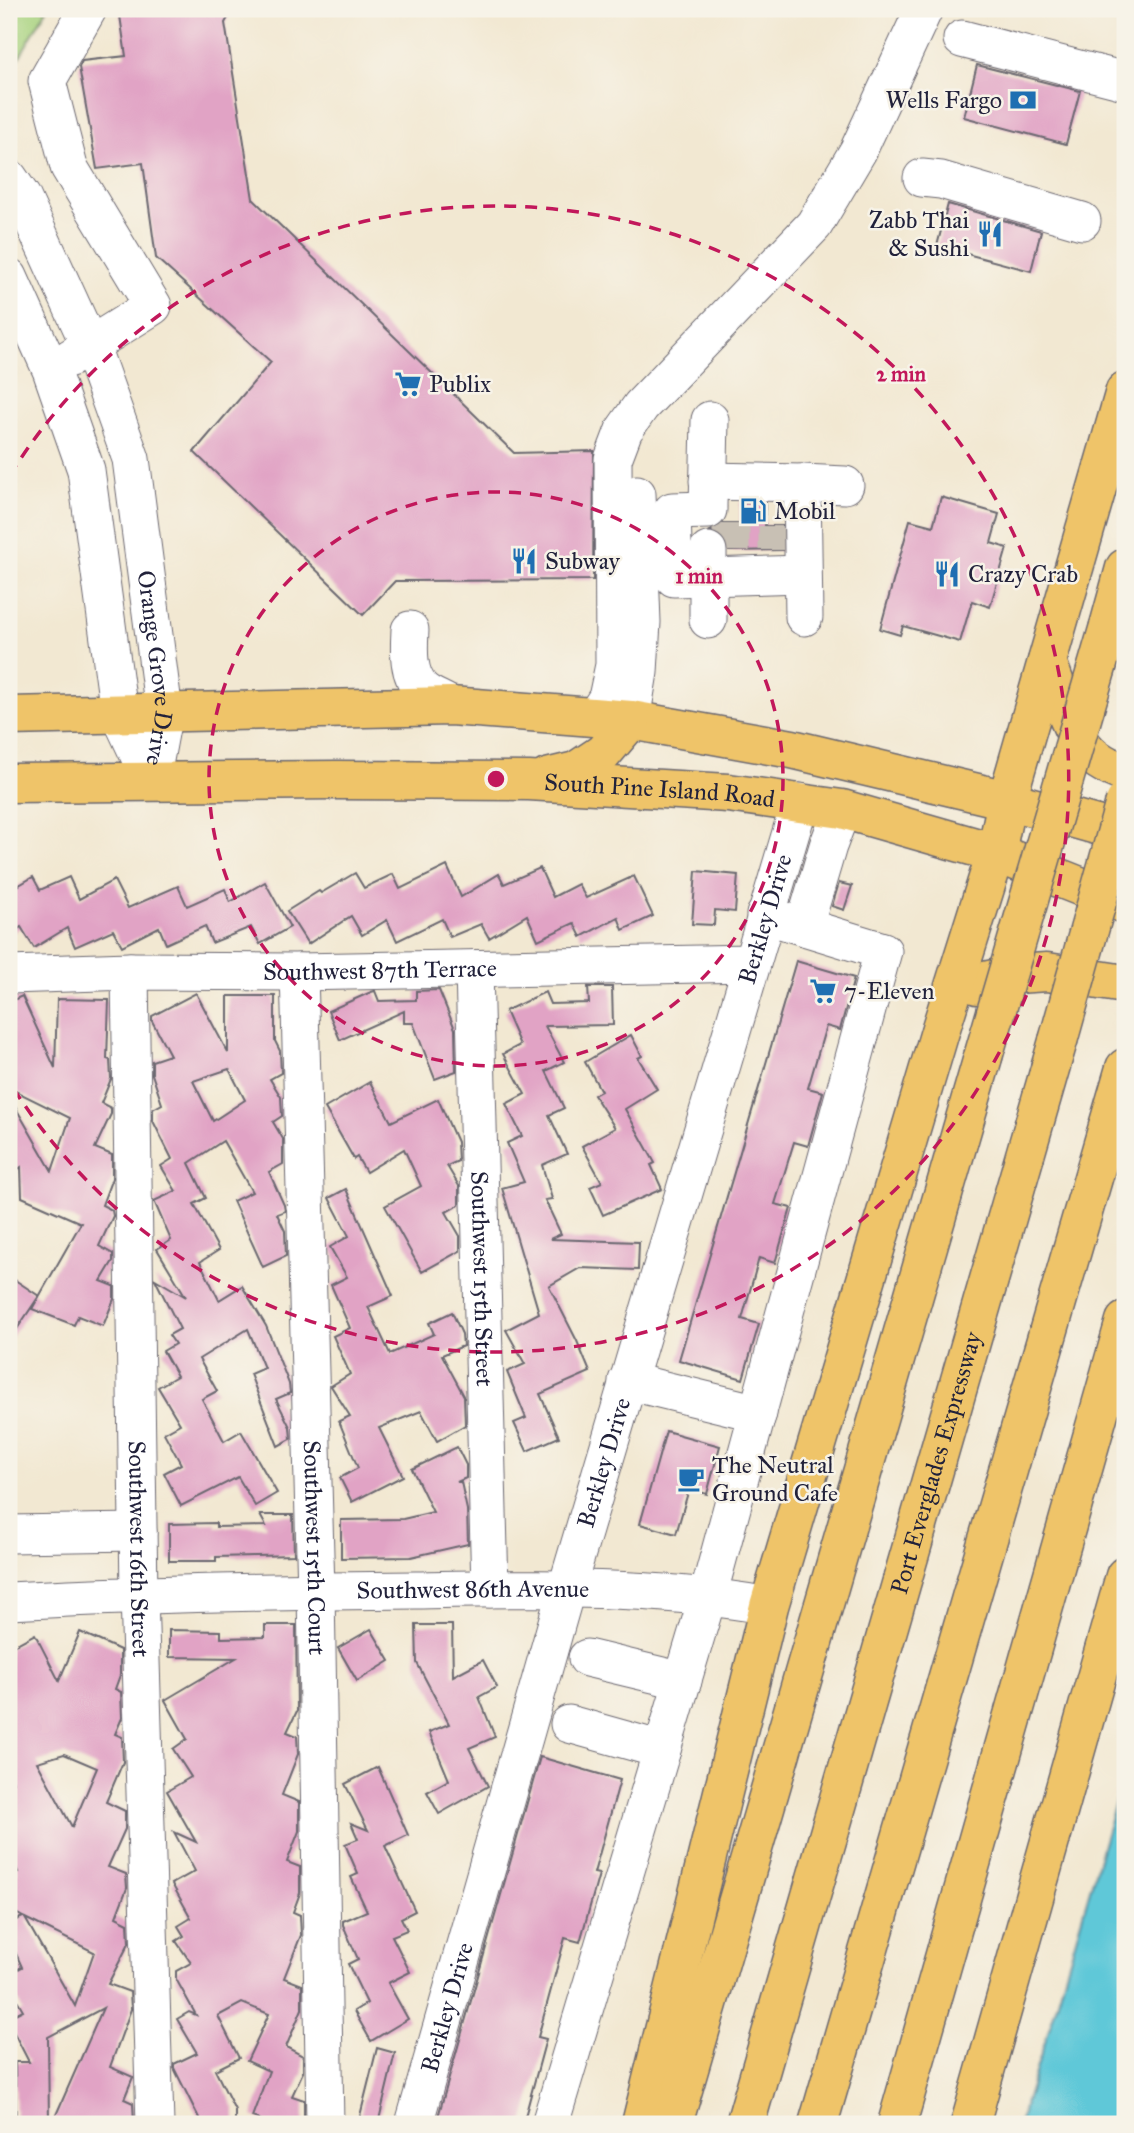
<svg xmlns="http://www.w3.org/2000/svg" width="1134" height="2133" font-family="'IM FELL Great Primer',serif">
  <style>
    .green { fill: #a8d37f; stroke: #657a5d; stroke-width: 2 }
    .water { fill: #5ec8d8; stroke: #40758a; stroke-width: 2 }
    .building { fill: #e1a3c5; fill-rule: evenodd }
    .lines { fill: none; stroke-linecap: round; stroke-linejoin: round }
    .minor-tunnel { stroke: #c8c0b4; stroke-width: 37; stroke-dasharray: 37 18; stroke-linecap: butt }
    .minor-casing { stroke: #6b6770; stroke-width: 39 }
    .major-casing { stroke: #6b6770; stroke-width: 41 }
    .highway-casing { stroke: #6b6770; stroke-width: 41 }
    .minor { stroke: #fff; stroke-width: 37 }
    .major { stroke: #efc469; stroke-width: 38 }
    .highway { stroke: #efc469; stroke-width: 38 }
    .highway-bridge-casing { stroke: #6b6770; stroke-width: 41; stroke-linecap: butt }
    .highway-bridge { stroke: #efc469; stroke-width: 38 }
    .ring { fill: none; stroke: #c2185b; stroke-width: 3.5; stroke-dasharray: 12 9 }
    .labels { text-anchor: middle; stroke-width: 5; stroke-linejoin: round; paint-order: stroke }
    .poi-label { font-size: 24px; fill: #22223b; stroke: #f7f3e8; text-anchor: start }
    .street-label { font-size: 24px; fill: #22223b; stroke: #f7f3e8 }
    .centre { fill: #c2185b; stroke: #f7f3e8; stroke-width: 3.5 }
    .ring-label { font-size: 21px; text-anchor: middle; font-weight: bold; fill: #c2185b; stroke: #f7f3e8; stroke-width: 5; stroke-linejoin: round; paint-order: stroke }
  </style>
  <rect width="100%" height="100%" fill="#f7f3e8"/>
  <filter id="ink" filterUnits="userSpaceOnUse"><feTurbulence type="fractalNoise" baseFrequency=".0143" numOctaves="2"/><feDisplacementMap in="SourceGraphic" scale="14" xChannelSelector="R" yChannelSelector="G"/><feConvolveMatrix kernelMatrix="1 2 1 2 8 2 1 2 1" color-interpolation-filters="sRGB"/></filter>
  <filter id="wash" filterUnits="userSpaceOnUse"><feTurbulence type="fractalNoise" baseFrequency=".00686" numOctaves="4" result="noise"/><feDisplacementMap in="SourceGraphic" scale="28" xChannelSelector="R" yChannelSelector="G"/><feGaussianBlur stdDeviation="1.57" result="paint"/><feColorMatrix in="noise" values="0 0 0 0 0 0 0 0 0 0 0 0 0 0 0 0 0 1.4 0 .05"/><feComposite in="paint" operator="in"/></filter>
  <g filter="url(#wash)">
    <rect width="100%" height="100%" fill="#f2e8d2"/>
    <path class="green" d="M9,9H47L9,75Z"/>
    <path class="water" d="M1125,1768V2124H1019L1057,2004Z"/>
    <g id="blocks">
      <g class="building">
        <path d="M119,9H233L225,23L253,199L514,453L594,451L593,580L395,581L363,615L194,452L271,362L156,258L143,163L97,169L79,67L82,61L126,56Z"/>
        <path d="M977,65L1080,91L1066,144L964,117Z"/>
        <path d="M948,204L1041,231L1031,271L937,246Z"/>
        <path d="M941,497L999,514L991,543L1007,548L990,607L972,601L960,642L903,626L900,635L880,629L910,520L933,526Z"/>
        <path d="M740,503H765V526H782V550L729,551L726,540L719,533L710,531L723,524H740Z"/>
        <path d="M447,866L461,897L499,874L504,884L540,868L553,897L578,884L586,898L634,876L653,916L623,930L618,917L581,937L574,923L538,940L527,915L489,938L481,924L450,937L442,919L397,941L387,920L362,935L351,916L308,944L287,911L319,891L321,893L355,873L364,888L393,874L400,889Z"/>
        <path d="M696,871L738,875L735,912L715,910L714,925L692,924Z"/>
        <path d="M33,877L40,890L69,877L79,899L114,880L128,908L178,886L187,906L225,889L230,902L265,882L290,927L260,944L251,927L212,943L205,926L166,944L159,927L122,946L113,930L75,947L67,928L34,948L21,927L9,935V891Z"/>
        <path d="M839,883L852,886L844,910L832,906Z"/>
        <path d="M796,961L854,978L840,1030L826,1026L808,1088L823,1092L808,1146L794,1142L775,1204L791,1208L775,1263L759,1258L742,1319L759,1324L743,1379L679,1360Z"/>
        <path d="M588,987H612L613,1025L545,1026L564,1062L546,1071L564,1108L549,1115L567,1154L542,1165L552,1199L545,1200L561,1234L550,1239L639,1242L638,1270L580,1268L549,1286L577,1341L590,1372L540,1394L559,1437L527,1451L514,1423L526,1418L507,1372L525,1364L506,1330L539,1313L502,1188L524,1182L507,1143L522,1136L506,1104L525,1094L503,1054L520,1045L505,1011L545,992L550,1004L589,1003Z"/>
        <path d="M439,990L455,1029L456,1071L435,1079L413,1023H404V1011L340,1040L328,1011L371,992L375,991L379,1001L416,1000V991Z"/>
        <path d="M196,993L228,1053V996H275V1041L280,1051L281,1073L270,1079L281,1097L282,1116L273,1122L283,1139V1164L269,1172L284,1205L285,1211L277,1214L285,1231L286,1256L263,1267L233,1201L252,1192L223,1141L189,1163L206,1198L194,1204L219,1250L200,1262L219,1300L242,1286L266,1326L289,1384L290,1393L276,1399L290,1427L291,1439L278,1446L250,1374L264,1368L248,1329L199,1359L217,1391L202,1399L224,1441L241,1431L277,1493L255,1506L238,1477L181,1506L164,1473L181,1464L164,1433L180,1424L158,1387L177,1376L163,1351L175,1344L169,1335L180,1329L155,1279L186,1297L157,1249L171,1240L154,1201L176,1191L161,1166L172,1159L153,1121V1109L162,1104L152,1074V1061L170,1055L152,1021V1016ZM229,1069L245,1100L213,1121L193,1081Z"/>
        <path d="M22,996L55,1068L57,999L109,1000L107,1059L110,1060L111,1079L101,1103L111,1108V1114L95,1148L112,1155V1178L102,1205L112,1210L113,1216L99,1246L113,1254V1261L101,1281L114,1286V1299L103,1326L78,1316L74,1325L32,1309L81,1223L22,1197L21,1167L9,1175V1096L52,1171L70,1118L9,1088V1002Z"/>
        <path d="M631,1035L642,1056L638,1058L657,1089L625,1109L655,1163L651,1165L662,1189L603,1215L590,1187L602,1182L582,1146L615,1128L594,1095L601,1091L585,1062Z"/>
        <path d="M370,1082L391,1122L438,1099L457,1142L458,1161L447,1166L459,1186V1205L446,1212L460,1236V1251L422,1272L385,1206L421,1186L404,1149L366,1172L357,1157L354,1159L325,1108Z"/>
        <path d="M346,1189L393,1296L368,1307L390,1354L434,1334L429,1323L452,1312L462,1334L463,1346L442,1355L464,1396L465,1425L437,1441L421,1411L379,1428L403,1476L352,1502L340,1478L358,1468L339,1421L350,1416L331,1386L350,1374L333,1336L350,1328L331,1285L347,1277L330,1247L349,1236L329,1198Z"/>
        <path d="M9,1276L39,1296L9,1341Z"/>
        <path d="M666,1431L720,1446L707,1494L689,1489L676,1534L640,1524Z"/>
        <path d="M457,1447L466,1465V1478L457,1482H461L467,1510L468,1544L411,1557L341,1558V1520L403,1519L433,1512L412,1469Z"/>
        <path d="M260,1515H293L294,1555L216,1557V1561H169V1524L216,1523V1527L266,1526Z"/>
        <path d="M265,1625H296L297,1711L287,1732L297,1736L298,1754L282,1795L299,1802V1831L287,1862L300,1867V1893L293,1912L300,1915L301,1935L284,1978L302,1985V2009L286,2047L303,2056V2072L292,2096L304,2100V2120L302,2124H271L252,2117L269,2071L247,2061L269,2014L242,2003L218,2016L239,2058L215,2070L235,2110V2124H202L174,2068V2064L197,2053L177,2019L189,2012L196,2015L176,1979V1971L191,1963L176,1941L184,1936L178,1926L191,1918L172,1884L195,1871L174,1832L196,1842L167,1791L191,1777L173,1749L187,1739L165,1700L236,1658L169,1657V1630L221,1631V1638L265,1637Z"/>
        <path d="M416,1625H452L453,1676L483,1660L497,1687L479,1697L495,1737L469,1748L488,1786L439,1814L427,1792L449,1780L429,1732L449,1724L417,1663Z"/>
        <path d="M371,1629L390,1661L357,1681L338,1648Z"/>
        <path d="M80,1632L120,1650V1675L115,1689L121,1692L122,1718L115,1734L122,1737L123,1762L106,1802L125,1811V1829L108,1867L126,1874L127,1888L116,1917L128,1923L129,1943L108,1984L130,1992L131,2009L110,2067L133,2077L124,2099L133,2103L134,2123L52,2124L103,2008L48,2037L49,2124H16L15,2062H29L9,2023V2017L23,2010L9,1986V1974L22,1967L9,1938V1923L23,1917L16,1913L9,1895V1876L18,1872L9,1854V1785L13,1783L9,1770V1648L35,1634L59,1681ZM64,1754L97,1768L72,1827L37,1762ZM25,1918L94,1952L75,2006Z"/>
        <path d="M540,1757L620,1780L594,1873L599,1874L580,1942L565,1938L538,2037L546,2039L523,2124H436Z"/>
        <path d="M378,1767L408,1835L385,1846L415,1911L401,1918L407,1930L392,1936L410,1972L388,1983L408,2019L371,2041L354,2011L367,2003L348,1964L358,1959L343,1925V1921L367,1911L351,1877L358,1874L345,1844L358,1839L351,1823L368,1830L345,1784Z"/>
        <path d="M377,2048L395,2053L378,2124H358Z"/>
      </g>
    </g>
  </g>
  <g filter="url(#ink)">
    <use href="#blocks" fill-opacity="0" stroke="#6b6770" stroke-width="2"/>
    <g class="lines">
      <g class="minor-tunnel">
        <path d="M777,550V526"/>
        <path d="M731,551V524"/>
      </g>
      <g class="minor-casing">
        <g id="minor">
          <path d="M962,39L1121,80"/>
          <path id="s1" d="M9,178L22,197L94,355L131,459L164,712L151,781"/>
          <path d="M922,178L941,180L1082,221"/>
          <path d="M9,277L51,370L86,470L119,713L151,781"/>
          <path d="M70,358L153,306L69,167L47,81L88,9"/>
          <path d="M708,481L802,483L804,617"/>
          <path d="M802,483L845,485"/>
          <path d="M708,506L710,420"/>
          <path d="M708,510L672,511L674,578L802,574"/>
          <path d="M708,620V551"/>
          <path d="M410,630C409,649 407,674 422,689C429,696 443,700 451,706"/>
          <path d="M595,717L607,698L614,665L613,459L624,430L641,406L814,225L858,151L924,9"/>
          <path d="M631,720L639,672L642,622L637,494"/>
          <path d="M804,927L828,846L842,809"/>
          <path id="s2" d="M474,969L490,1589"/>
          <path id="s3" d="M130,971L139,1594L155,2124"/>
          <path id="s4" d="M299,972L316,1591L325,2124"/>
          <path id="s5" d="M9,975L130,971L299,972L751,963"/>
          <path d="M627,1381L758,1413"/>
          <path d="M9,1534L138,1532"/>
          <path id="s6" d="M9,1601C144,1594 280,1591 416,1590C534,1588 652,1585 769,1606"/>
          <path d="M587,1658L683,1681"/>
          <path d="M569,1724L662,1750"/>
          <path id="s7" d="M414,2124L567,1587L800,802"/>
          <path d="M550,2124L708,1596L883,951L765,915"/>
        </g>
      </g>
      <g class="major-casing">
        <g id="major">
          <path d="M1047,662C1056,685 1070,729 1084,747C1094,760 1111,768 1125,773"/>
          <path d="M9,716L451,706L631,720L792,749L1007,800L1125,833"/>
          <path d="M547,778L576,771L603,753L631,720"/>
          <path id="s8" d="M9,783L336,780L529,781L728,793L842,809L996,853L1125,904"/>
          <path d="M977,985L980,982L1016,974L1047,972L1125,984"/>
          <path d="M641,2124L769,1606L941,1028L996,853L1007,800L1125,391"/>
          <path d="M970,2124L1125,1576"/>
        </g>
      </g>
      <g class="highway-casing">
        <g id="highway">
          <path d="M1109,626L1125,568"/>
          <path d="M673,2124L983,1057"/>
          <path id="s9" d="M745,2124L1058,1041"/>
          <path d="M818,2124L1125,1068"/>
          <path d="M897,2124L1125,1321"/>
        </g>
      </g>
      <use href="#minor" class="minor"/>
      <use href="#major" class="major"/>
      <use href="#highway" class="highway"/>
      <g class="highway-bridge-casing">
        <g id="highway-bridge">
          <path d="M1058,1041L1125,802"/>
          <path d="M983,1057L1109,626"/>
        </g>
      </g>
      <use href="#highway-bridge" class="highway-bridge"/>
    </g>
  </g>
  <g class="ring">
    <circle cx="496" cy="779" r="287"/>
    <path d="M10 475A573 573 0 1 1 10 1083"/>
  </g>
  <defs>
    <g id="bank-bare" transform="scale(2.1)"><path d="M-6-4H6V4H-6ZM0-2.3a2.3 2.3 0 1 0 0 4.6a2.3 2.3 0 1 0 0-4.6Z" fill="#1f6fb2" stroke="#f7f3e8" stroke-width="2.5" paint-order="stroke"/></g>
    <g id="restaurant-bare" transform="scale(2.1)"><path d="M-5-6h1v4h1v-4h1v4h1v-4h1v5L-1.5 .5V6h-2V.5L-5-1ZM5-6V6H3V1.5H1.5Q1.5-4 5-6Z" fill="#1f6fb2" stroke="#f7f3e8" stroke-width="2.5" paint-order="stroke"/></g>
    <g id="supermarket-bare" transform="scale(2.1)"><path d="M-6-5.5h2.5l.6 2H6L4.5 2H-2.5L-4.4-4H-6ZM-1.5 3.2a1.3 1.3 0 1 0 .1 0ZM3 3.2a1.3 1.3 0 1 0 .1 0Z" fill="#1f6fb2" stroke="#f7f3e8" stroke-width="2.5" paint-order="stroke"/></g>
    <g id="fuel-bare" transform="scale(2.1)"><path d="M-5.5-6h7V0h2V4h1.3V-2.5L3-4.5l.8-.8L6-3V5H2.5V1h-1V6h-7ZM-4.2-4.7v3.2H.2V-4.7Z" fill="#1f6fb2" stroke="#f7f3e8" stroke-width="2.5" paint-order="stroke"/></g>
    <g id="cafe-bare" transform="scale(2.1)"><path d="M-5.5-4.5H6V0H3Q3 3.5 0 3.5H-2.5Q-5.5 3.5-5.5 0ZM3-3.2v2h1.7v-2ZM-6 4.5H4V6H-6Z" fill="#1f6fb2" stroke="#f7f3e8" stroke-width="2.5" paint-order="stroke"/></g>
  </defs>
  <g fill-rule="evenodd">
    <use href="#bank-bare" x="1023" y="100"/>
    <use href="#restaurant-bare" x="990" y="234"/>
    <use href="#supermarket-bare" x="408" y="384"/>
    <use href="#fuel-bare" x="753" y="511"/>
    <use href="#restaurant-bare" x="524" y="561"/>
    <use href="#restaurant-bare" x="947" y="574"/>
    <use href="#supermarket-bare" x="823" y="991"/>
    <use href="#cafe-bare" x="691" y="1479"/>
  </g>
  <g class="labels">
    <g class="poi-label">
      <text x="1002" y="108" text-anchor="end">Wells Fargo</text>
      <text x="969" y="228" text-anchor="end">Zabb Thai<tspan x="969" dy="28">&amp; Sushi</tspan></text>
      <text x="429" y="392">Publix</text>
      <text x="774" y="519">Mobil</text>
      <text x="545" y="569">Subway</text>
      <text x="968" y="582">Crazy Crab</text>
      <text x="844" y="999">7-Eleven</text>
      <text x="712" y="1473">The Neutral<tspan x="712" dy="28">Ground Cafe</tspan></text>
    </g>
    <g class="street-label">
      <text dy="8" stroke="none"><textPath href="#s1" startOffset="518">Orange Grove Drive</textPath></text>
      <text dy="8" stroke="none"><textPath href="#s8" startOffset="651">South Pine Island Road</textPath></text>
      <text dy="8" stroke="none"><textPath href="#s7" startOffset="1255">Berkley Drive</textPath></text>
      <text dy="8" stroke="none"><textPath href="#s5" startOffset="371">Southwest 87th Terrace</textPath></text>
      <text dy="8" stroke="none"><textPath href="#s2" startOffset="310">Southwest 15th Street</textPath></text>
      <text dy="8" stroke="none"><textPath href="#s7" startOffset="688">Berkley Drive</textPath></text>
      <text dy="8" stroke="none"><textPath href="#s9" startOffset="688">Port Everglades Expressway</textPath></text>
      <text dy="8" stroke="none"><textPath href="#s3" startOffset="578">Southwest 16th Street</textPath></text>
      <text dy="8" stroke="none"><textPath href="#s4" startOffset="576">Southwest 15th Court</textPath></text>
      <text dy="8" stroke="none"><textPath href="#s6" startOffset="464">Southwest 86th Avenue</textPath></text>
      <text dy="8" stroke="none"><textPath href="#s7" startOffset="121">Berkley Drive</textPath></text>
    </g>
  </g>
  <circle cx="496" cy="779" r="10" class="centre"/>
  <g class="ring-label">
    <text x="901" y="381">2 min</text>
    <text x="699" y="583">1 min</text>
  </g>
  <rect width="1134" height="2133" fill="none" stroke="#f7f3e8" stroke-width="35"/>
</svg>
